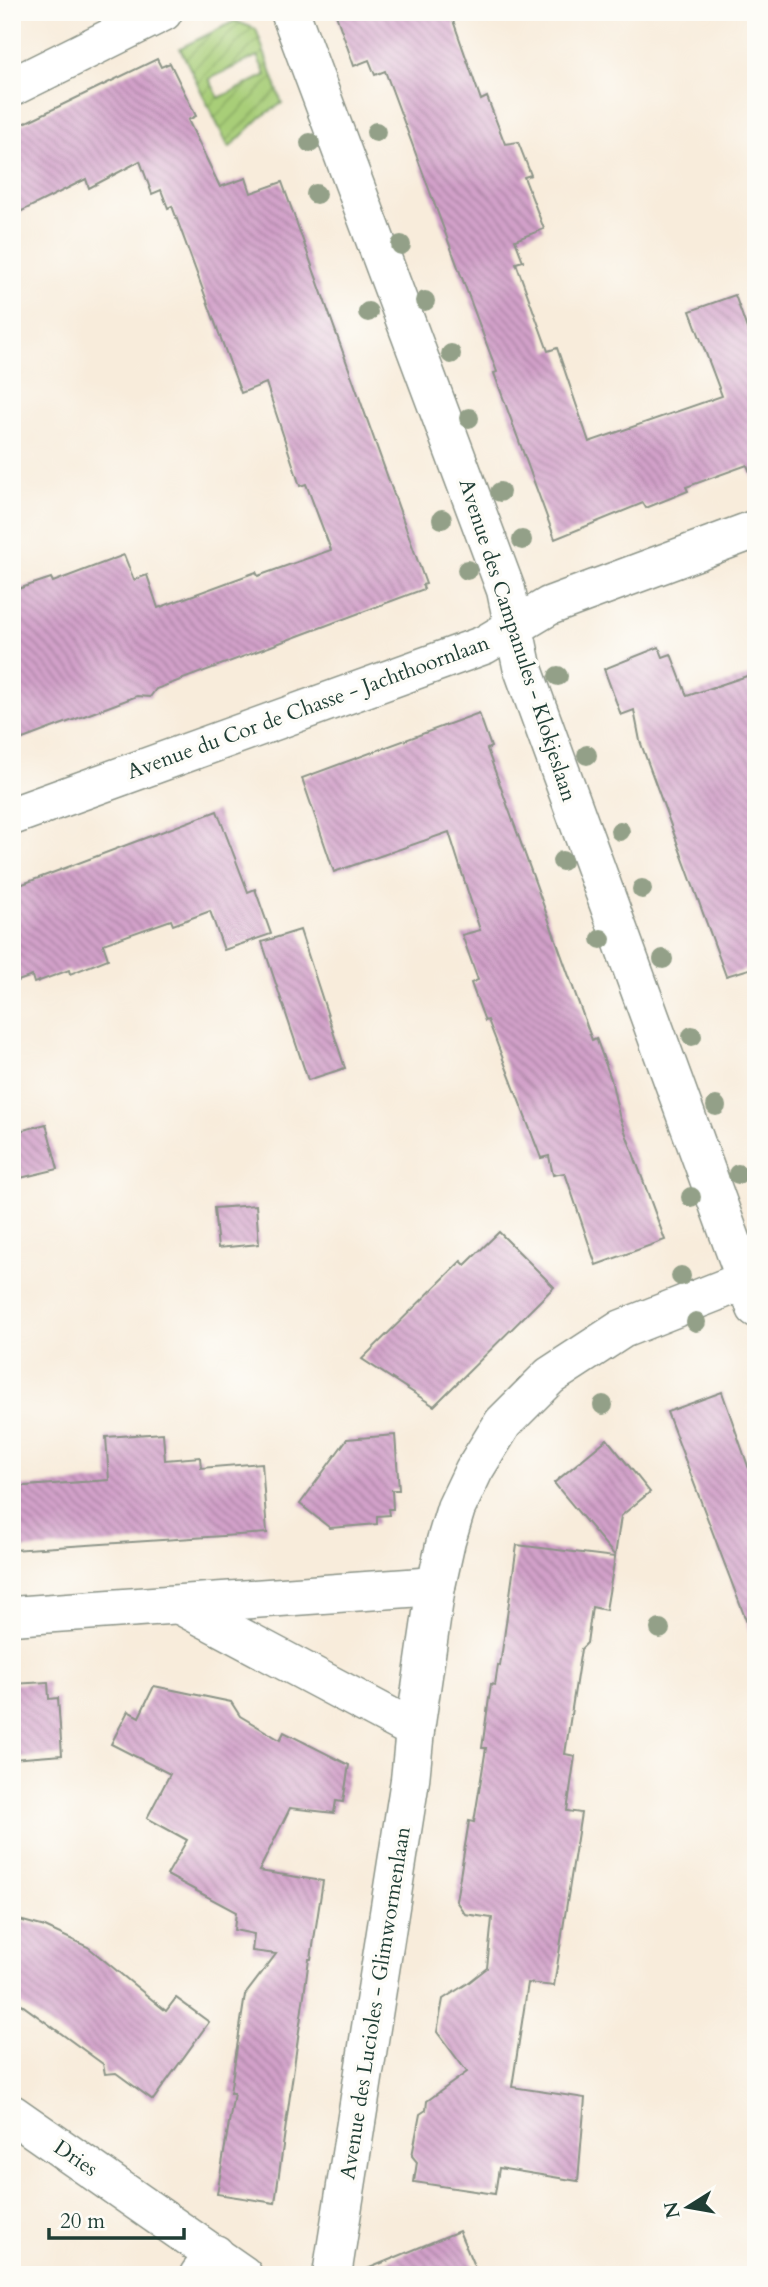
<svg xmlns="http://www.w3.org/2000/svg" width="768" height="2287" font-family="Cardo,serif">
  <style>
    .garden { fill: url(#garden-furrows); stroke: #648656; stroke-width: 2; fill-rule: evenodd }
    .building { fill: url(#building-back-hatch) }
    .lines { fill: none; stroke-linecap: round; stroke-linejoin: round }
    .street-casing { stroke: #8c9488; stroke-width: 41 }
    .secondary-casing { stroke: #8c9488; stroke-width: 41 }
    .street { stroke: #fff; stroke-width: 38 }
    .secondary { stroke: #fff; stroke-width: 38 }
    .tree { fill: #93a088 }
    .labels { text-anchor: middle; stroke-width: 7; stroke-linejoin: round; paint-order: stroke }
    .street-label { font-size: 21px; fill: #1f3d34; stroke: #fdfcf7 }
  </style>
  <defs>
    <pattern id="garden-furrows" width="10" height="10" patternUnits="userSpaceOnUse" patternTransform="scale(1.75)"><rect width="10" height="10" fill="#a8ce78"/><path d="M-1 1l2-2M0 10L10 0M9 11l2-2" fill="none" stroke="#88a863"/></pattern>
    <pattern id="building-back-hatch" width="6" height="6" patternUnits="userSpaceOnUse" patternTransform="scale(1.75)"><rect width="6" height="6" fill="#d2a0c9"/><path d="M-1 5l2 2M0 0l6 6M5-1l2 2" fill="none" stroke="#aa84a4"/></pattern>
  </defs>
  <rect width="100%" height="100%" fill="#fdfcf7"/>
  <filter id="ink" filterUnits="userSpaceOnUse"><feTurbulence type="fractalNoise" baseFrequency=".0143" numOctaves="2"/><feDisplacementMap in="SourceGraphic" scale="14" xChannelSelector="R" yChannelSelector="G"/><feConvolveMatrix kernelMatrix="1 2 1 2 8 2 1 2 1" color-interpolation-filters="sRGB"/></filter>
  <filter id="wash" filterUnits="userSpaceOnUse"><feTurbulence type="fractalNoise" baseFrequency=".00686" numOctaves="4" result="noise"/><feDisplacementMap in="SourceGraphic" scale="28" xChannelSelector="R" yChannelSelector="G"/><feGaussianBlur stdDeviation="1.57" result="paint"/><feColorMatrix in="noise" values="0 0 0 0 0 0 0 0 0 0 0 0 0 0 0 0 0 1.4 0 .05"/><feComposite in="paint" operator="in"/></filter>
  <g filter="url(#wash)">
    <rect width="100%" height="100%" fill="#f8ecdb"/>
    <path class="garden" d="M235,21L256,29L282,103L261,117L229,148L180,48ZM257,56L266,75L219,98L209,79Z"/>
    <g id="blocks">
      <g class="building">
        <path d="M335,12H450L481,100L487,97L505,144L518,142L531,175L524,177L544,229L515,240L523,261L516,263L548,351L557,348L589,442L722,396L690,311L735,295L756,354V476L752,477L747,465L686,487L688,491L646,508L643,503L555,539L494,373L497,372L385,71L375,75L369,60L354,66Z"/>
        <path d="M157,59L161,67L170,63L196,116L188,120L220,187L246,178L251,193L282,182L426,584L422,585L424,589L156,689L150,697L137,696L12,743V591L51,578L53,582L124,555L134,580L147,575L158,608L256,572L258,576L331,550L306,484L300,486L266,383L241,393L172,206L168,208L161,190L152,194L140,161L89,188L86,179L12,216V129Z"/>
        <path d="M659,647L663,657L671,654L687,696L756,673V967L726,976L640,741L634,710L621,715L604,669Z"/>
        <path d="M479,713L491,747L487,749L592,1040L596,1038L611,1079L619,1115L665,1240L596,1265L565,1173L553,1175L549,1156L541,1158L488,1020L485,1021L471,983L478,980L462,935L480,930L449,832L334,872L302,778Z"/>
        <path d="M217,811L248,892L255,889L271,934L224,950L210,911L173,925L171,920L103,944L108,959L70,974L69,970L34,983L32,976L12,983V888Z"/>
        <path d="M300,930L345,1068L308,1080L262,942Z"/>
        <path d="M46,1124L58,1169L12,1180V1133Z"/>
        <path d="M256,1205L259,1244L218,1248L214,1208Z"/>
        <path d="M499,1232L554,1287L434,1406L362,1359L461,1261L465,1265Z"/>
        <path d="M722,1392L756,1489V1636H752L667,1412Z"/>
        <path d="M163,1433L165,1460L200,1457L201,1468L262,1463L267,1533L12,1550V1487L109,1480L106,1437Z"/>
        <path d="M395,1435L399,1490H392L393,1509H388L389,1515L377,1516V1524L330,1528L300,1504L347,1439Z"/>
        <path d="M607,1439L650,1492L621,1516L615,1556L554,1483Z"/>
        <path d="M517,1545L615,1557L606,1610L592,1607L587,1643L581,1649L565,1754L575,1756L567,1811L581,1813L554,1986L528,1983L512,2087L585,2098L578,2181L499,2168L495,2194L414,2182L417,2162L412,2156L420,2114L426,2110L427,2101L467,2072L437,2032L443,1999L468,1983L487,1968L492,1918L465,1914L456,1901L469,1821L474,1822L486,1748H482L491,1684L495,1685L498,1665L500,1666Z"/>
        <path d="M48,1682L49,1699L58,1698L62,1755L12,1759V1684Z"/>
        <path d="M154,1686L231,1702L240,1716L280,1740L284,1732L349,1765L343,1802L336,1801L334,1813L290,1808L259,1871L323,1881L311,1959H309L275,2203L217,2194L234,2093H230L245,1995L276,1954L252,1951L254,1934L234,1930L236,1912L167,1875L187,1840L147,1818L170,1774L111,1744L128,1711L139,1717Z"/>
        <path d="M12,1918L45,1927L88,1947L166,2011L176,1998L209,2022L153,2100L116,2073L105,2074L103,2064L22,2005L12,2002Z"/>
        <path d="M459,2231L478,2275H355V2274Z"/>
      </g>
    </g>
  </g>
  <g filter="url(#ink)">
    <use href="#blocks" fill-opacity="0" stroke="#8c9488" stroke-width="2"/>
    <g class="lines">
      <g class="street-casing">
        <g id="street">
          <path d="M290,12L506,590L522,666L756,1308"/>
          <path d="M12,87L163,12"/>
          <path d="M12,816L484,645L549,606L756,529"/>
          <path d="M180,1605L415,1730"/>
          <path d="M12,1616L436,1586"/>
          <path d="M199,2275L215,2254"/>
          <path d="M332,2275L410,1780L415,1730L436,1586L446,1541L456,1508L474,1470L503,1423L550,1376L622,1329L746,1280"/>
        </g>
      </g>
      <g class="secondary-casing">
        <path id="secondary" d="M12,2114L243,2275"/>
      </g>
      <use href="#street" class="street"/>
      <use href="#secondary" class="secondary"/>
    </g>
    <g class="tree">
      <circle cx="376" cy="132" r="10"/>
      <circle cx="310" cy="143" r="10"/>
      <circle cx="316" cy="194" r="10"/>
      <circle cx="401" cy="245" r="10"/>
      <circle cx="425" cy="301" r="10"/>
      <circle cx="368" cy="312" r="10"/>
      <circle cx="451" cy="354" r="10"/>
      <circle cx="469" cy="418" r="10"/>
      <circle cx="500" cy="492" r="10"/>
      <circle cx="442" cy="519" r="10"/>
      <circle cx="522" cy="540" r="10"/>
      <circle cx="467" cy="570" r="10"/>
      <circle cx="558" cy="676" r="10"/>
      <circle cx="587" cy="755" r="10"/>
      <circle cx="620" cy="831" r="10"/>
      <circle cx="562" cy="861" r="10"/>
      <circle cx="642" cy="889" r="10"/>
      <circle cx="601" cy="939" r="10"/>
      <circle cx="663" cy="959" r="10"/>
      <circle cx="692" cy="1036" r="10"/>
      <circle cx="716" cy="1106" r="10"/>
      <circle cx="738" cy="1174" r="10"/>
      <circle cx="691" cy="1197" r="10"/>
      <circle cx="681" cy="1276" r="10"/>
      <circle cx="696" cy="1322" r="10"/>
      <circle cx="603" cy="1405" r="10"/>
      <circle cx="660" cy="1629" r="10"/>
    </g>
  </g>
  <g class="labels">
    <g class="street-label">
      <text transform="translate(518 640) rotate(72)" y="7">Avenue des Campanules - Klokjeslaan</text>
      <text transform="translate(308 707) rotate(-20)" y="7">Avenue du Cor de Chasse - Jachthoornlaan</text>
      <text transform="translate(375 2003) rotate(-81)" y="7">Avenue des Lucioles - Glimwormenlaan</text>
      <text transform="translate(76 2158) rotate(34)" y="7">Dries</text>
    </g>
  </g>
  <rect width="768" height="2287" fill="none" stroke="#fdfcf7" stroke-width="42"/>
  <g transform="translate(688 2207) rotate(259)" stroke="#fdfcf7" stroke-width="5" paint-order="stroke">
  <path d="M0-5L12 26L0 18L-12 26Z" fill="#1f3d34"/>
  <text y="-10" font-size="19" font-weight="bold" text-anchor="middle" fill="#1f3d34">N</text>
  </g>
  <path d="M49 2228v10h135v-10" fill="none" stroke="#1f3d34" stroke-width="3.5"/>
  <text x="60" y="2228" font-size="21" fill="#1f3d34" stroke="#fdfcf7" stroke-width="5" paint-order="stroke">20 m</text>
</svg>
